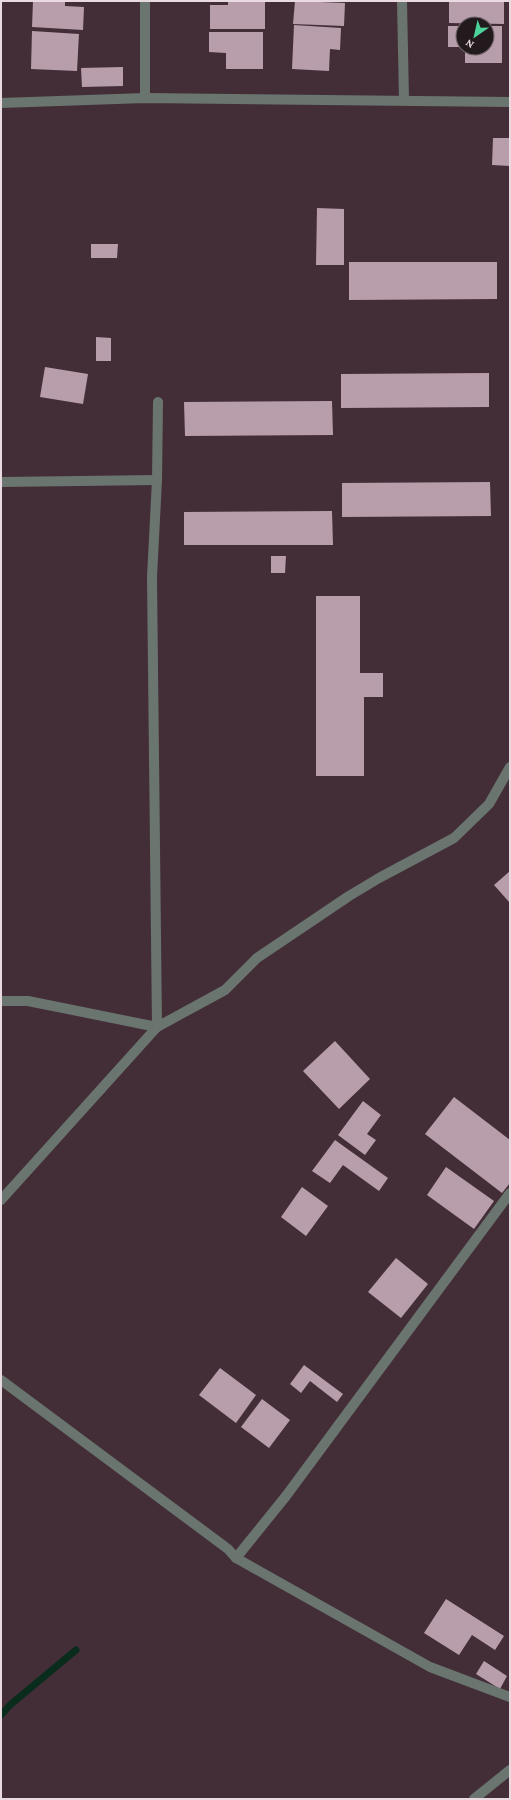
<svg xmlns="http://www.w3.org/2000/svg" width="511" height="1800" font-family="'Crimson Pro',serif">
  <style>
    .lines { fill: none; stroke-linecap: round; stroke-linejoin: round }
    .stream { stroke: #0a2c1d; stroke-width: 7 }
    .building { fill: #b89eaa }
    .minor { stroke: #6a756f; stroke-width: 10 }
  </style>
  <rect width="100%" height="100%" fill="#432e38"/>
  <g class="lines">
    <path class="stream" d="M1,1715L10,1705L76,1650"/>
  </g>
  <g class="building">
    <path d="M33,1H65V6L84,7L83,30L32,27Z"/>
    <path d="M228,1H265V29H210V5H228Z"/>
    <path d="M295,1L345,3L344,26L293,24Z"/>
    <path d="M449,1H504V24L449,23Z"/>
    <path d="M294,25L341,28L340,50L330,49L329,71L292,69Z"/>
    <rect x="448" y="26" width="15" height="21"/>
    <path d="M487,26H502V63H465V48H487Z"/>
    <path d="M32,31L79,34L77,71L31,69Z"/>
    <path d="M209,32H263V69H226V53L209,52Z"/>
    <path d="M123,67V86L82,87L81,68Z"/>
    <path d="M493,138H510V166L492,165Z"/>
    <path d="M317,208L344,209V265H316Z"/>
    <path d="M91,244H118L117,258H91Z"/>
    <path d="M349,262H497V299L349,300Z"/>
    <path d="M96,337L111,338V361H96Z"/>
    <path d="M45,367L88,374L83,404L40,397Z"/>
    <path d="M489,373V407L341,408V374Z"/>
    <path d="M332,401L333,435L185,436L184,402Z"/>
    <path d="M490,482L491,516L342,517V483Z"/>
    <path d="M332,511L333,545H184V512Z"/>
    <path d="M271,556H286L285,573H271Z"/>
    <path d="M316,596H360V673H383V697H364V776H316Z"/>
    <path d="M510,871V903L494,885Z"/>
    <path d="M335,1041L370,1079L339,1109L303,1071Z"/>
    <path d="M454,1097L510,1140V1183L502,1193L425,1134Z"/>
    <path d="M363,1101L381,1115L367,1134L376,1140L365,1155L338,1135Z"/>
    <path d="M335,1140L388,1178L379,1191L343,1165L330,1183L312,1171Z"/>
    <path d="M446,1167L494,1201L474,1229L427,1195Z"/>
    <path d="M302,1187L328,1206L306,1236L281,1217Z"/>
    <path d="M396,1258L428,1284L401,1318L368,1292Z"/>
    <path d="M304,1365L343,1394L337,1402L310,1381L301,1393L290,1384Z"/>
    <path d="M220,1368L256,1395L236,1423L199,1395Z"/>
    <path d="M262,1399L290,1420L269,1448L241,1427Z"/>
    <path d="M446,1599L504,1636L495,1650L472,1635L459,1655L424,1633Z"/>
    <path d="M484,1661L507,1676L500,1689L476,1674Z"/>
  </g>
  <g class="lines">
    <g class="minor">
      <path d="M402,1L404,100"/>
      <path d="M145,98V1"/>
      <path d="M1,103L145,98L510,102"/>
      <path d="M1,482L157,480"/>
      <path d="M1,1001H28L157,1027"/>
      <path d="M157,1027L152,577L157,480L158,402"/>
      <path d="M1,1200L157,1027L225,990L257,958L349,896L379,878L454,838L489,804L510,767"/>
      <path d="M1,1380L228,1549L236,1558L430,1667L510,1697"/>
      <path d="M236,1558L286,1496L510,1193"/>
      <path d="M474,1799L510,1770"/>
    </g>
  </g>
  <rect width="511" height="1800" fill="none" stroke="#e8dae0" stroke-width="4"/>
  <g transform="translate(475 36) rotate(214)"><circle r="19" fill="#231a1e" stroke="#72676c"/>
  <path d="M0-3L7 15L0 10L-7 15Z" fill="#4cd39a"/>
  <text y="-6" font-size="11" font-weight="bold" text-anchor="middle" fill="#e8dae0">N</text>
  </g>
</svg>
